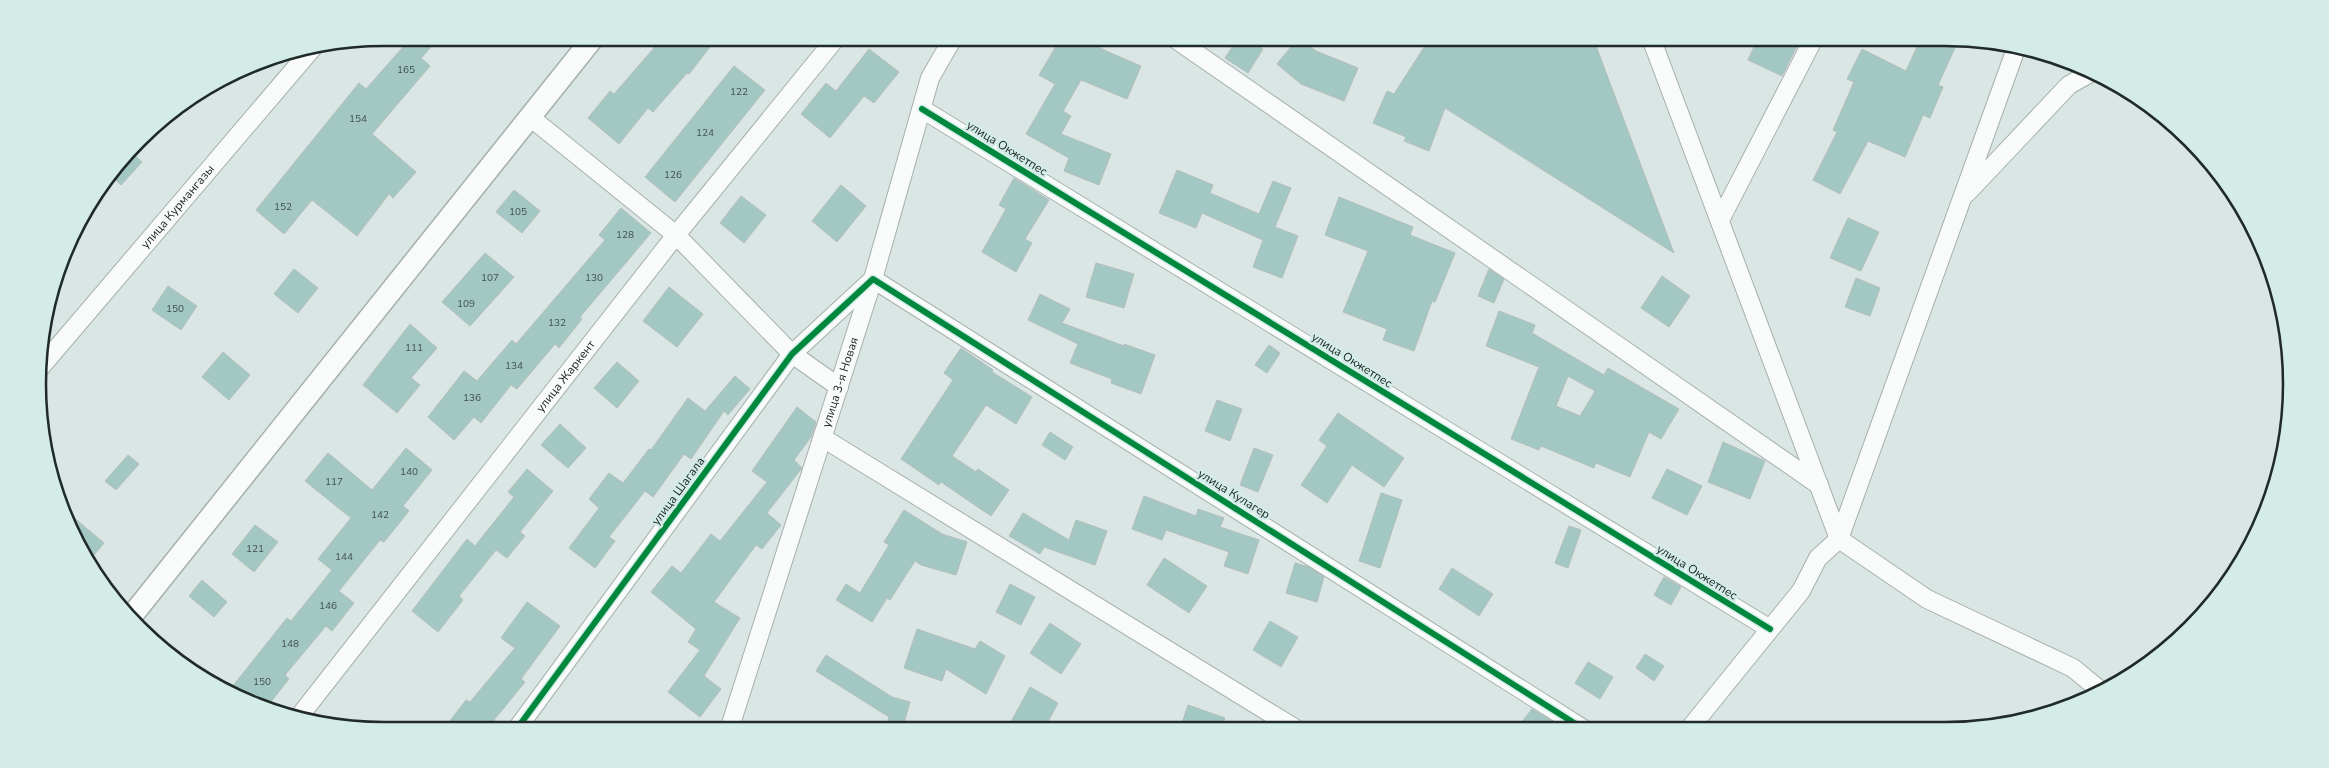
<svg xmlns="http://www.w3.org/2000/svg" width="2329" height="768" font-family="'Nunito Sans',sans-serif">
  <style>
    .building { fill: #a3c7c2; stroke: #b3bebc; fill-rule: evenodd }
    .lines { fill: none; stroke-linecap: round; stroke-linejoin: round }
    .minor-casing { stroke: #a5b0ae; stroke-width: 20 }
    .tertiary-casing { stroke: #a5b0ae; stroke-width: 24 }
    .minor { stroke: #f9fbfb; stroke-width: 18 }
    .tertiary { stroke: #f9fbfb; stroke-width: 21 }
    .cycleway-casing { stroke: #d3ece7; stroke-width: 9 }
    .cycleway { stroke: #00873e; stroke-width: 6 }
    .labels { text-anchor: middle; stroke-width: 5; stroke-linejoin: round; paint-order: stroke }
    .number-label { font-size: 10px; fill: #41514e }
    .street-label { font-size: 12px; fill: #202a28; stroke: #d3ece7 }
    .rim { fill: none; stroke: #202a28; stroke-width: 2.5 }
  </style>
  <rect width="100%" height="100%" fill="#d9e6e4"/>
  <g class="building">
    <path d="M411,38H439L421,58L430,66L372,134L416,172L393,198L389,194L357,236L312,200L284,234L256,210L359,83L366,89Z"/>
    <path d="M657,38H717L689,74L687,73L653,112L648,108L619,144L588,118L610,91L614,94L654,48L651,45Z"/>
    <path d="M1061,38H1083L1106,51L1141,66L1127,99L1081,80L1063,111L1071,116L1061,134L1111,154L1099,185L1064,171L1069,158L1026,134L1055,84L1039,75Z"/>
    <path d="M1238,38H1245L1263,49L1248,73L1225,58Z"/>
    <path d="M1298,38L1316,51L1358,68L1344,101L1301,84L1277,64Z"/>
    <path d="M1430,38H1593L1674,253L1445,108L1429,151L1404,141L1406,137L1373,123L1387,91L1394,94Z"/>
    <path d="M1758,38H1801L1782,76L1748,60Z"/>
    <path d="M1921,38L1959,39L1938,85L1943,87L1930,118L1923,115L1905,157L1868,141L1840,194L1813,180L1837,132L1833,130L1854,82L1847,79L1862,49L1906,71Z"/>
    <path d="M869,49L899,72L874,103L864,96L830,138L801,114L826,83L836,91Z"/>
    <path d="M734,66L765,90L675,202L645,177Z"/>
    <path d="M130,151L142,162L121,185L109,174Z"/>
    <path d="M1177,170L1213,185L1210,193L1259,214L1273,181L1291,188L1275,227L1298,236L1282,278L1253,267L1263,240L1202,213L1196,228L1159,213Z"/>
    <path d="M1014,178L1049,200L1025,239L1032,243L1016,272L982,252L1006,209L999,205Z"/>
    <path d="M841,185L866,206L837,242L812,221Z"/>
    <path d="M514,190L540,211L522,233L496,212Z"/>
    <path d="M741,196L766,215L744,243L720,223Z"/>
    <path d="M1339,197L1413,227L1410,235L1455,253L1435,302L1432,301L1414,351L1383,340L1387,329L1343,312L1368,251L1325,235Z"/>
    <path d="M621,208L651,233L580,317L582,319L559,348L555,344L517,389L511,385L481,423L474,417L454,440L428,417L464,371L477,381L512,340L516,344L605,240L599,235Z"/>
    <path d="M1848,218L1879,232L1861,271L1830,258Z"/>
    <path d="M485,253L514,277L470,326L442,302Z"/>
    <path d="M1096,263L1134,274L1124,308L1086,297Z"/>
    <path d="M294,269L318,288L298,313L274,294Z"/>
    <path d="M1489,269L1504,279L1494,303L1478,296Z"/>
    <path d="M1662,276L1690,296L1669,327L1641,308Z"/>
    <path d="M1856,278L1880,288L1870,316L1845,307Z"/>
    <path d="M168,286L197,306L181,330L152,310Z"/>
    <path d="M669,287L703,314L677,347L643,321Z"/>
    <path d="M1040,294L1070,309L1062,323L1124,346V344L1155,355L1141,394L1111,383L1112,379L1070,363L1078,344L1028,320Z"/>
    <path d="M1499,311L1535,325L1532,333L1604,375L1608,368L1679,409L1661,439L1649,432L1630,477L1596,463L1594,468L1541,446L1539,450L1511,439L1539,367L1486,346ZM1568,376L1595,391L1580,416L1556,406Z"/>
    <path d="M410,324L437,348L411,378L420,385L397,413L363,385Z"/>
    <path d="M1269,345L1280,353L1267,373L1255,365Z"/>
    <path d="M961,348L993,370L992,372L1032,397L1016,424L986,405L952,456L976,472L978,469L1009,490L991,516L941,482L939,485L901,459L953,380L944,373Z"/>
    <path d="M223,352L250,375L229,400L202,377Z"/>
    <path d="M617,362L639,381L617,408L594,388Z"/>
    <path d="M735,376L750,389L728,415L724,411L691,459L684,454L653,497L645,491L609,537L615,541L595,568L569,548L599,508L589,499L609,473L623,483L649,449L651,450L688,398L705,411Z"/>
    <path d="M1217,400L1242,409L1230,441L1205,431Z"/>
    <path d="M797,407L816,422L811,437L794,460L802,468L767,513L781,525L762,549L756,545L714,602L740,618L704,676L721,689L700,717L668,692L700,650L688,642L696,629L651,592L672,566L681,573L711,534L720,541L767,482L752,471Z"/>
    <path d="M1338,413L1404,458L1384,487L1352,465L1327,503L1301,485L1327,446L1319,440Z"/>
    <path d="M560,424L586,448L568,468L541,445Z"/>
    <path d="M1050,432L1073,447L1065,460L1042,445Z"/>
    <path d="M1723,442L1765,461L1750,499L1708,482Z"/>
    <path d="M406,448L432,470L403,506L409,511L384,542L380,540L339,591L354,603L332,631L326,626L285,675L289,679L266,708L246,692L242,699L228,692L287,618L291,621L332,570L318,559L351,518L305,481L328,453L372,490Z"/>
    <path d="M1254,448L1273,455L1258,492L1240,485Z"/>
    <path d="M128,455L139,464L116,490L105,481Z"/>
    <path d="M527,469L553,491L520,532L525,536L507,558L496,550L459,596L463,600L438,632L412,611L467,539L475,546L514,497L508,492Z"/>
    <path d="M1667,469L1702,486L1687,515L1652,498Z"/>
    <path d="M1381,493L1402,500L1380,568L1359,561Z"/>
    <path d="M1144,496L1196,516L1198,509L1224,518L1220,527L1259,540L1248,574L1224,566L1229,552L1166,530L1162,540L1132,529Z"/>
    <path d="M904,510L942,534L967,542L956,575L921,565L915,561L890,600L887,598L872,622L836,600L846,584L860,593L889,545L884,542Z"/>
    <path d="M67,512L104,543L89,561L75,529Z"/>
    <path d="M1023,513L1069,540L1076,520L1107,531L1095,565L1044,547L1040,554L1009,536Z"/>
    <path d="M255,525L278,542L254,572L232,554Z"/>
    <path d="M1569,526L1581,530L1568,568L1555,563Z"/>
    <path d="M1164,558L1207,586L1189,613L1147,585Z"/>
    <path d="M1295,563L1309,567L1324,577L1317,602L1286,593Z"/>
    <path d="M1452,568L1493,594L1479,616L1439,589Z"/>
    <path d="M1664,577L1681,587L1671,605L1654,595Z"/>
    <path d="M202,580L227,602L214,617L189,596Z"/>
    <path d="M1010,584L1035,597L1021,625L996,612Z"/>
    <path d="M527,602L560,626L521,679L525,682L494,720L496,722L489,730H443L466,700L470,702L515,648L501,638Z"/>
    <path d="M1270,621L1298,637L1281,667L1253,650Z"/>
    <path d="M1050,623L1081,644L1061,674L1030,653Z"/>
    <path d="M917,629L975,649L980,641L1005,656L986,694L946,669L942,681L904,668Z"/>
    <path d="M1645,654L1664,666L1654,681L1636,668Z"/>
    <path d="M826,655L892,697L910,702L902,730H885L889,717L816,671Z"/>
    <path d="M1588,662L1613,677L1600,699L1575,683Z"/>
    <path d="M1030,687L1058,703L1044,729H1007Z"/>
    <path d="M1188,705L1225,718L1221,729H1180Z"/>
    <path d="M1532,709L1563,728H1517Z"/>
  </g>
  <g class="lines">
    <g class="minor-casing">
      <g id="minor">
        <path d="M1174,38L1819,485"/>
        <path d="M1651,38L1839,539L1927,599L2073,668L2102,692"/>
        <path d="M922,109L1770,629"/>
        <path d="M530,117L676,235L792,354L839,387"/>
        <path d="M1967,193L2069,85L2092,72"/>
        <path d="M1720,220L1814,38"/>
        <path id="s1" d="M40,368L316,44"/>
        <path d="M823,438L1296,729"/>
        <path id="s2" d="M298,718L676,235L836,38"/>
        <path d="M1690,728L1801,591L1818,558L1839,539L2017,46"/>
        <path d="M516,730L792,354L873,279L1582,728"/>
        <path id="s3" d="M729,730L873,279L930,78L953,38"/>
      </g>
    </g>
    <g class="tertiary-casing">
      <path id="tertiary" d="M130,618L593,38"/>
    </g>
    <use href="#minor" class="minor"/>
    <use href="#tertiary" class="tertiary"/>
    <g class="cycleway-casing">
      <g id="cycleway">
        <path d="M922,109L1770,629"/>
        <path d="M516,730L792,354L873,279L1582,728"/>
      </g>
    </g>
    <use href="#cycleway" class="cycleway"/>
  </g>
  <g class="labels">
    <g class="number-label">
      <text x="406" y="73">165</text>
      <text x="739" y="95">122</text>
      <text x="358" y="122">154</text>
      <text x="705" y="136">124</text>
      <text x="673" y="178">126</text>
      <text x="283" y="210">152</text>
      <text x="518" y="215">105</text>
      <text x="625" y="238">128</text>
      <text x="490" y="281">107</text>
      <text x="594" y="281">130</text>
      <text x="466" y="307">109</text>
      <text x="175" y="312">150</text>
      <text x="557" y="326">132</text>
      <text x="414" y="351">111</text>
      <text x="514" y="369">134</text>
      <text x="472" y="401">136</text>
      <text x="409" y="475">140</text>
      <text x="334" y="485">117</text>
      <text x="380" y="518">142</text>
      <text x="255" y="552">121</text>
      <text x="344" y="560">144</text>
      <text x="328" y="609">146</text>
      <text x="290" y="647">148</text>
      <text x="262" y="685">150</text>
    </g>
    <g class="street-label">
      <text transform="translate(1007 148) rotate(32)" y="4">улица Окжетпес</text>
      <text dy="4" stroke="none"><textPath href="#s1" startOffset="212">улица Курмангазы</textPath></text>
      <text transform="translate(1352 360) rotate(32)" y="4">улица Окжетпес</text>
      <text dy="4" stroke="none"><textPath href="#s2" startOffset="434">улица Жаркент</textPath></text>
      <text dy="4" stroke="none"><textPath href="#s3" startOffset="365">улица 3-я Новая</textPath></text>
      <text transform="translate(678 491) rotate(-54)" y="4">улица Шагала</text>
      <text transform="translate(1234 494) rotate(32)" y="4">улица Кулагер</text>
      <text transform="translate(1697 572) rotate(32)" y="4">улица Окжетпес</text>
    </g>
  </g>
  <path d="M0 0H2329V768H0ZM384 46H1945A338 338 0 0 1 2283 384V384A338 338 0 0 1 1945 722H384A338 338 0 0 1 46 384V384A338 338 0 0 1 384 46Z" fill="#d3ece7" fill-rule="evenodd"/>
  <path class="rim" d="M384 46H1945A338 338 0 0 1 2283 384V384A338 338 0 0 1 1945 722H384A338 338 0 0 1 46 384V384A338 338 0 0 1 384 46Z"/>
</svg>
